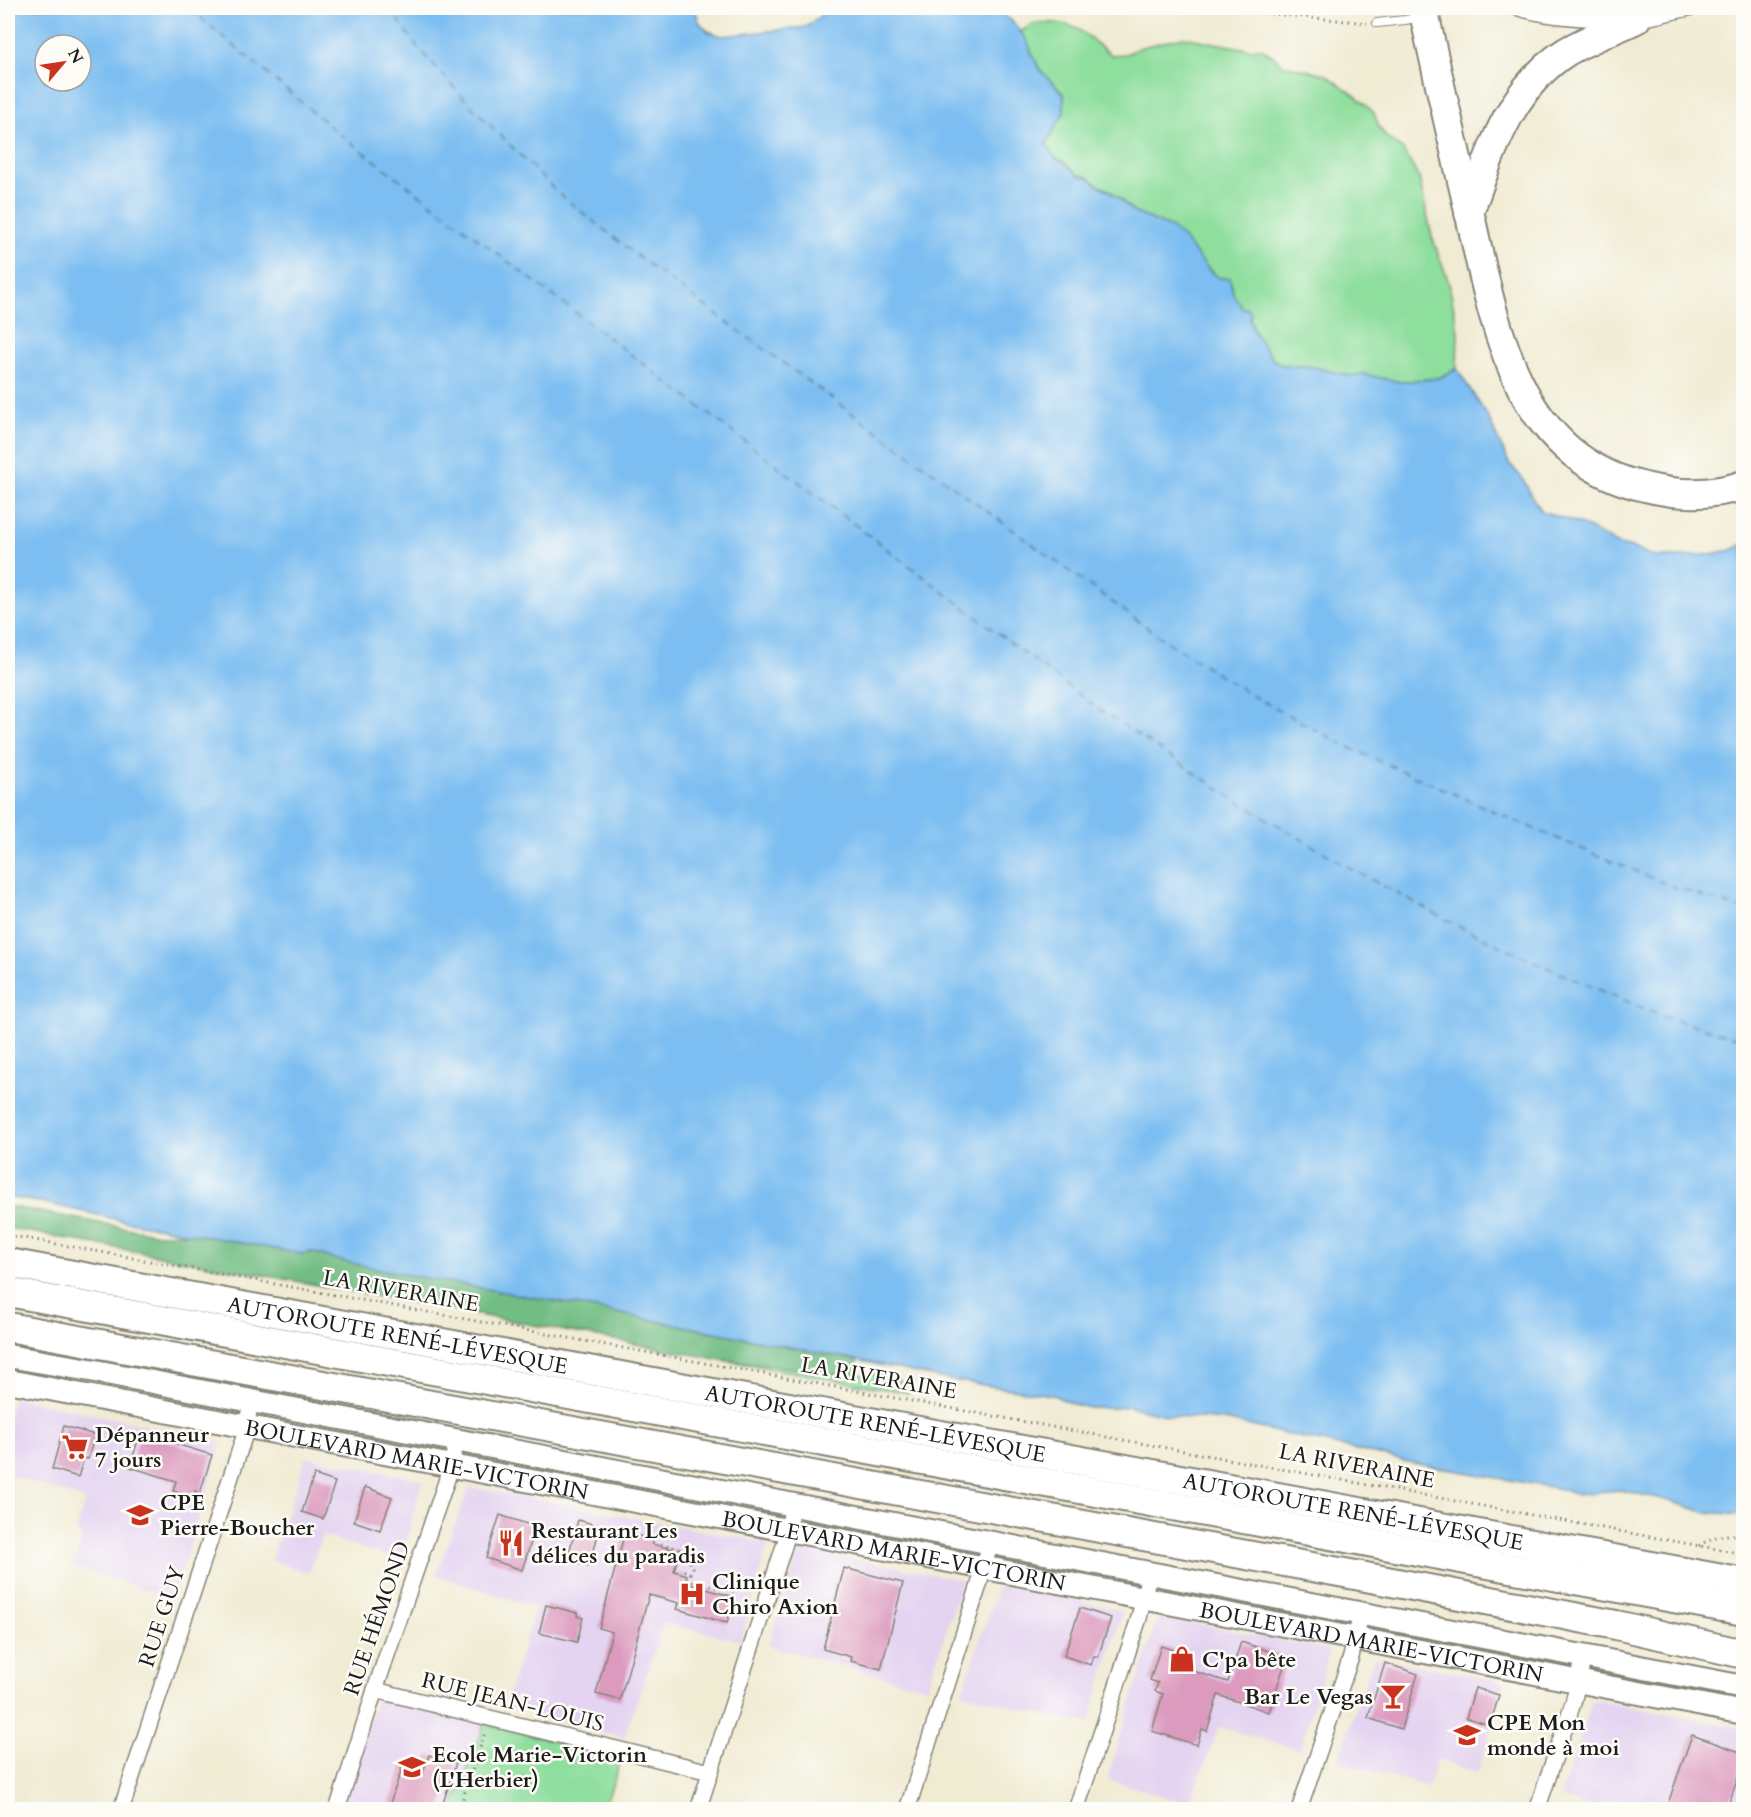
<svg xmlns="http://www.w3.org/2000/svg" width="1751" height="1817" font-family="Cardo,serif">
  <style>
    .built { fill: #e4d3f1 }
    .green { fill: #8ede9d; stroke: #557d5c; stroke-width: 1.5 }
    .forest { fill: #72bd84; stroke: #476c50; stroke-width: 1.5 }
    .water { fill: #7bbef1; stroke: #4c6d86; stroke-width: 1.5; fill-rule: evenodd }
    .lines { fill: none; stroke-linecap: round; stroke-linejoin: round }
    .ferry { stroke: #425d71; stroke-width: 1.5; stroke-dasharray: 8 6; stroke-linecap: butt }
    .building { fill: #dc9abe }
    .lane-casing { stroke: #868478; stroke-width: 10 }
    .street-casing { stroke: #868478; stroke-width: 18 }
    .secondary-casing { stroke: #868478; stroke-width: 26 }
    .highway-casing { stroke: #868478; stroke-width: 32 }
    .path { stroke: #868478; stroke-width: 3; stroke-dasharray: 1.5 4.5; stroke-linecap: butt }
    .lane { stroke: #fff; stroke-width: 8 }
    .street { stroke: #fff; stroke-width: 15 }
    .secondary { stroke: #fff; stroke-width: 22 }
    .highway { stroke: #fff; stroke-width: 28 }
    .labels { text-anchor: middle; stroke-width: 5; stroke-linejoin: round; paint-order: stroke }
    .street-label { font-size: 22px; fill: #1c1c1c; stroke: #fdfcf7 }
    .poi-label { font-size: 22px; font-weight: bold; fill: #1c1c1c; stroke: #fdfcf7; text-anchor: start }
  </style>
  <rect width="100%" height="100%" fill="#fdfcf7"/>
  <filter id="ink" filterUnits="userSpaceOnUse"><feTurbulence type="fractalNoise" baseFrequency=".0167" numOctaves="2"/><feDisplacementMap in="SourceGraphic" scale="12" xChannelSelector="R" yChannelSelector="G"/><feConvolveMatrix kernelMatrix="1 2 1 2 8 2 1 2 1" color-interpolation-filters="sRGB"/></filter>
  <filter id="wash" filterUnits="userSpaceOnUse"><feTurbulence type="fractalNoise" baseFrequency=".008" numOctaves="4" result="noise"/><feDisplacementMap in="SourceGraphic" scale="24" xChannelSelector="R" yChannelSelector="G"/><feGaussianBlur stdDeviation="1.35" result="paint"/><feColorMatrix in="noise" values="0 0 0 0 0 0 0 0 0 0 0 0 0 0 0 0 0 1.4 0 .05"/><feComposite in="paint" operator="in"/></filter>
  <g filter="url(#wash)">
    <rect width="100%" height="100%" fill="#f0ebd3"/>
    <g class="built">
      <path d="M14,1397L221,1442L173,1599L72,1566L82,1540L76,1530L85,1500L8,1474V1417Z"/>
      <path d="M306,1457L422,1480L401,1561L322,1535L309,1573L271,1560Z"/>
      <path d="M469,1487L768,1543L741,1641L664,1623L624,1738L505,1705L536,1608L436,1575Z"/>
      <path d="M800,1549L963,1580L927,1688L768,1646Z"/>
      <path d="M999,1585L1123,1610L1089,1723L1044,1715L962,1693Z"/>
      <path d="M1158,1616L1330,1650L1300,1750L1219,1727L1189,1804L1107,1779Z"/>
      <path d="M1374,1657L1505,1682L1478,1773L1437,1759L1428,1787L1338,1761Z"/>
      <path d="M378,1695L485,1724L452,1809L340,1810Z"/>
      <path d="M1600,1701L1743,1728V1809H1597L1560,1797L1592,1702Z"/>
    </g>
    <g class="green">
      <path d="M1047,23C1083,23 1086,38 1112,55L1126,54L1142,47L1183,37L1247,49L1261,48L1272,55L1283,65L1325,74L1357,97L1374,113L1378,125L1386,137L1403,150L1419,178L1432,237L1449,283L1458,332L1457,369L1439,378L1400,382L1363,374L1351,376L1313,367L1283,365L1273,360L1263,346L1254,332L1250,319L1233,294L1232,286L1226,278L1220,279L1155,221L1135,213L1111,191L1098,185L1088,177L1078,175L1064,162L1055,158L1046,144L1064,112V94C1056,86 1046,79 1040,70C1032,57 1030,43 1020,32L1033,24Z"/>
      <path d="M723,1360L772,1365L842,1375L880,1374L896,1379L906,1385L909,1393Z"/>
      <path d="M485,1724L622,1757L604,1809L452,1810Z"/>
    </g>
    <path class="forest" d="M8,1206L159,1234L188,1233L302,1254L313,1252L414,1276L581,1306L857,1360L856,1373L842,1375L772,1365L722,1360L8,1228Z"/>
    <path class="water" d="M8,8H695L699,22L708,31L722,36L806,27L820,16L824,8H975L998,12L1011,20L1027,40L1032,54L1041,71L1064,94V112L1046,144L1055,158L1064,162L1078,175L1088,177L1098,185L1110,191L1135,213L1172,228L1183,238L1211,272L1220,278H1230L1233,294L1242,308H1247L1251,312L1250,319L1254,332L1273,360L1283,365L1313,367L1351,376L1363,374L1400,382L1439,378L1457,369L1488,417L1509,463L1523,479L1534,500L1542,511L1582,525L1607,538L1616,544L1632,548L1657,557H1681L1704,555L1732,550L1743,544V1515L1704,1512L1659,1498L1619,1490L1575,1494L1561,1489L1418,1464L1224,1420L1166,1415L1127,1406L1117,1408H1090L1073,1404L1053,1395L950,1380L857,1360L581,1306L414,1276L337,1260L313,1252L302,1254L124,1221L45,1203L8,1197ZM45,45H81V81H45Z"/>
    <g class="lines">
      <g class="ferry">
        <path d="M189,8L332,128L1094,706L1231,797L1355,871L1458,926L1557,972L1665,1017L1744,1040"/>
        <path d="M389,8L419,49L475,110L559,194L654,269L1163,639L1251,695L1346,746L1527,826L1674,887L1744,910"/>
      </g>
    </g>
    <g id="blocks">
      <g class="building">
        <path d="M64,1426L95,1435L88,1459L84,1458L78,1477L52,1469Z"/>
        <path d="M140,1433L212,1455L200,1493L195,1491L193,1497L173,1491L176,1481L130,1467Z"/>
        <path d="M314,1475L335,1482L323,1519L302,1512Z"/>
        <path d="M365,1487L392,1497L380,1530L354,1521Z"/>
        <path d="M500,1515L536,1527L522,1570L486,1558Z"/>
        <path d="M578,1520L600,1526L590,1566L567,1560Z"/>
        <path d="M625,1532L653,1540L652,1544L680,1551L674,1571L687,1575L685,1583L734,1597L727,1623L677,1609L679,1603L649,1595L620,1700L596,1694L612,1632L599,1628Z"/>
        <path d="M844,1568L903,1583L881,1669L850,1661L851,1657L823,1649Z"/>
        <path d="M546,1605L578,1613L577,1616L583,1618L577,1642L539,1633Z"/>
        <path d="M1080,1608L1111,1618L1098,1657L1094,1656L1091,1665L1064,1656Z"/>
        <path d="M1241,1642L1287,1657L1269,1712L1218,1695L1207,1731L1202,1729L1197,1745L1152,1731L1163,1694L1155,1691L1158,1683L1150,1680L1161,1646L1187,1654L1183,1668L1228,1682Z"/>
        <path d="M1385,1663L1418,1674L1401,1729L1368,1718Z"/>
        <path d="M1475,1688L1499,1695L1490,1725L1466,1718Z"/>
        <path d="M1692,1735L1743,1753V1763L1727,1809H1666Z"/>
        <path d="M429,1755L456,1763L441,1809H388L403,1765L423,1772Z"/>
      </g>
    </g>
  </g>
  <g filter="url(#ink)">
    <use href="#blocks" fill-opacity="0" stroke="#868478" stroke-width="1.5"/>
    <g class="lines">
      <g class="lane-casing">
        <path id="lane" d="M1377,23L1405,20L1421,17"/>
      </g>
      <g class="street-casing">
        <g id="street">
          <path d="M1519,8C1552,18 1600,20 1635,19C1652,18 1672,11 1689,8"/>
          <path d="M375,1690L710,1772"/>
          <path d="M121,1810L244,1437L251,1402"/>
          <path d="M337,1810L375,1690L447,1479L457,1442"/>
          <path d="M698,1810L785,1543L793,1505"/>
          <path d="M907,1810L979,1585L990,1543"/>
          <path d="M1076,1810L1139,1618L1149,1574"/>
          <path d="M1299,1810L1351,1657L1361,1614"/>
          <path d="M1537,1810L1573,1703L1584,1656"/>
        </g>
      </g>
      <g class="secondary-casing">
        <g id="secondary">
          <path d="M8,1356L90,1370L1744,1687"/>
          <path id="s1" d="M8,1381L1744,1713"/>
        </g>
      </g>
      <g class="highway-casing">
        <g id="highway">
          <path d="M1423,8C1437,73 1452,138 1467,202C1493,314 1511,457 1645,487C1677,495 1712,496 1744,485"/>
          <path d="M1469,213C1491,152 1509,89 1566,52C1588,39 1613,30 1636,19"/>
          <path id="s2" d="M8,1263L1744,1583"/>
          <path d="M8,1292L1744,1611"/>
          <path d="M8,1327L1350,1574L1616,1625L1744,1654"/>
        </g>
      </g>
      <g class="path">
        <path d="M1211,8L1367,23"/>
        <path d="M8,1235L1744,1554"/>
        <path d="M661,1544L682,1550L693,1567L690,1573L682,1570L681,1573"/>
        <path d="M1699,1546C1714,1535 1726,1534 1744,1535"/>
        <path d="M687,1557L693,1555"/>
        <path d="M690,1573L688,1581L737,1592L743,1567"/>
        <path d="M459,1810L485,1733"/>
      </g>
      <use href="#lane" class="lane"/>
      <use href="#street" class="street"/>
      <use href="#secondary" class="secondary"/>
      <use href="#highway" class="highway"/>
    </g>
  </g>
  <defs>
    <g id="supermarket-bare" transform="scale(2.07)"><path d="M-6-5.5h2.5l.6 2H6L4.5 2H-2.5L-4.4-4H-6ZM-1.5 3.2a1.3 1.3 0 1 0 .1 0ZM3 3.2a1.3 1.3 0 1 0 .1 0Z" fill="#c8321e" stroke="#fdfcf7" stroke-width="2.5" paint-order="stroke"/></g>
    <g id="school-bare" transform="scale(2.07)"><path d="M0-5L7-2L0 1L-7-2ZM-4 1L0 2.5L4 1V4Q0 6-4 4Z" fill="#c8321e" stroke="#fdfcf7" stroke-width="2.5" paint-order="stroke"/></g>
    <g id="restaurant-bare" transform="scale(2.07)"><path d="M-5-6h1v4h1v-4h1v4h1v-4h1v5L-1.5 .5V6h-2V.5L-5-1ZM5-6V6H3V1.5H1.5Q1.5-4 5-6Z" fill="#c8321e" stroke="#fdfcf7" stroke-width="2.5" paint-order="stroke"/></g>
    <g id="hospital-bare" transform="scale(2.07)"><path d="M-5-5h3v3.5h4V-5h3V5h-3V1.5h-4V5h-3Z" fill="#c8321e" stroke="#fdfcf7" stroke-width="2.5" paint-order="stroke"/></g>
    <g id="shop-bare" transform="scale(2.07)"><path d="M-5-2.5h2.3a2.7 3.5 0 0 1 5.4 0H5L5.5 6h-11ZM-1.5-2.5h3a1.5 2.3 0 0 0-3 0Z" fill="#c8321e" stroke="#fdfcf7" stroke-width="2.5" paint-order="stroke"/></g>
    <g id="bar-bare" transform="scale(2.07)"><path d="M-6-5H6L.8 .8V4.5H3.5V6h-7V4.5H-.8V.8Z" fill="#c8321e" stroke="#fdfcf7" stroke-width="2.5" paint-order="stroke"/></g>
  </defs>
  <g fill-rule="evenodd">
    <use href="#supermarket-bare" x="75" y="1447"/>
    <use href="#school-bare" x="140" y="1515"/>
    <use href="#restaurant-bare" x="511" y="1543"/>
    <use href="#hospital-bare" x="692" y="1594"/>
    <use href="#shop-bare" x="1182" y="1659"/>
    <use href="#bar-bare" x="1393" y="1696"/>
    <use href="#school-bare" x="1467" y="1735"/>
    <use href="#school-bare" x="412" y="1767"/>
  </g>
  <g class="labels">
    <g class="street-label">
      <text transform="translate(401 1290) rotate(10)" y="8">LA RIVERAINE</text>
      <text dy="8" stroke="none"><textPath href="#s2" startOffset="396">AUTOROUTE RENÉ-LÉVESQUE</textPath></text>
      <text transform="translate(879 1377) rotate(10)" y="8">LA RIVERAINE</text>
      <text dy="8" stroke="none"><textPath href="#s2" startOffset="882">AUTOROUTE RENÉ-LÉVESQUE</textPath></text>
      <text dy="8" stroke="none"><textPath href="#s1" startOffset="416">BOULEVARD MARIE-VICTORIN</textPath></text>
      <text transform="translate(1357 1465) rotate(11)" y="8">LA RIVERAINE</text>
      <text dy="8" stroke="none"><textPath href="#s2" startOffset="1368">AUTOROUTE RENÉ-LÉVESQUE</textPath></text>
      <text dy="8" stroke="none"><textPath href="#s1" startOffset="902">BOULEVARD MARIE-VICTORIN</textPath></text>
      <text transform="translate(161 1616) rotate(-72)" y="8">RUE GUY</text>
      <text transform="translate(376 1618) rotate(-71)" y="8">RUE HÉMOND</text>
      <text dy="8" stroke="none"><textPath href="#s1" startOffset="1388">BOULEVARD MARIE-VICTORIN</textPath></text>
      <text transform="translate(513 1701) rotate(14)" y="8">RUE JEAN-LOUIS</text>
    </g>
    <g class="poi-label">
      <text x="95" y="1442">Dépanneur<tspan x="95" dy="25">7 jours</tspan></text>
      <text x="160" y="1510">CPE<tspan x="160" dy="25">Pierre-Boucher</tspan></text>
      <text x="531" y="1538">Restaurant Les<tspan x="531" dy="25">délices du paradis</tspan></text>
      <text x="712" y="1589">Clinique<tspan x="712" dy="25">Chiro Axion</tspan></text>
      <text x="1202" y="1667">C'pa bête</text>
      <text x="1373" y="1704" text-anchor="end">Bar Le Vegas</text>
      <text x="1487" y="1730">CPE Mon<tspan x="1487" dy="25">monde à moi</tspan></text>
      <text x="432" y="1762">Ecole Marie-Victorin<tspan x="432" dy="25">(L'Herbier)</tspan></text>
    </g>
  </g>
  <rect width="1751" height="1817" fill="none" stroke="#fdfcf7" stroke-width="30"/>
  <g transform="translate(63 63) rotate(61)"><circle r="28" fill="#fdfcf7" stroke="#a3a29f" stroke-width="1.5"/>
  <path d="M0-4.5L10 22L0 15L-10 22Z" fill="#c8321e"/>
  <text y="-9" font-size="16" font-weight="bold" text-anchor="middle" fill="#1c1c1c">N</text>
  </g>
</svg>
